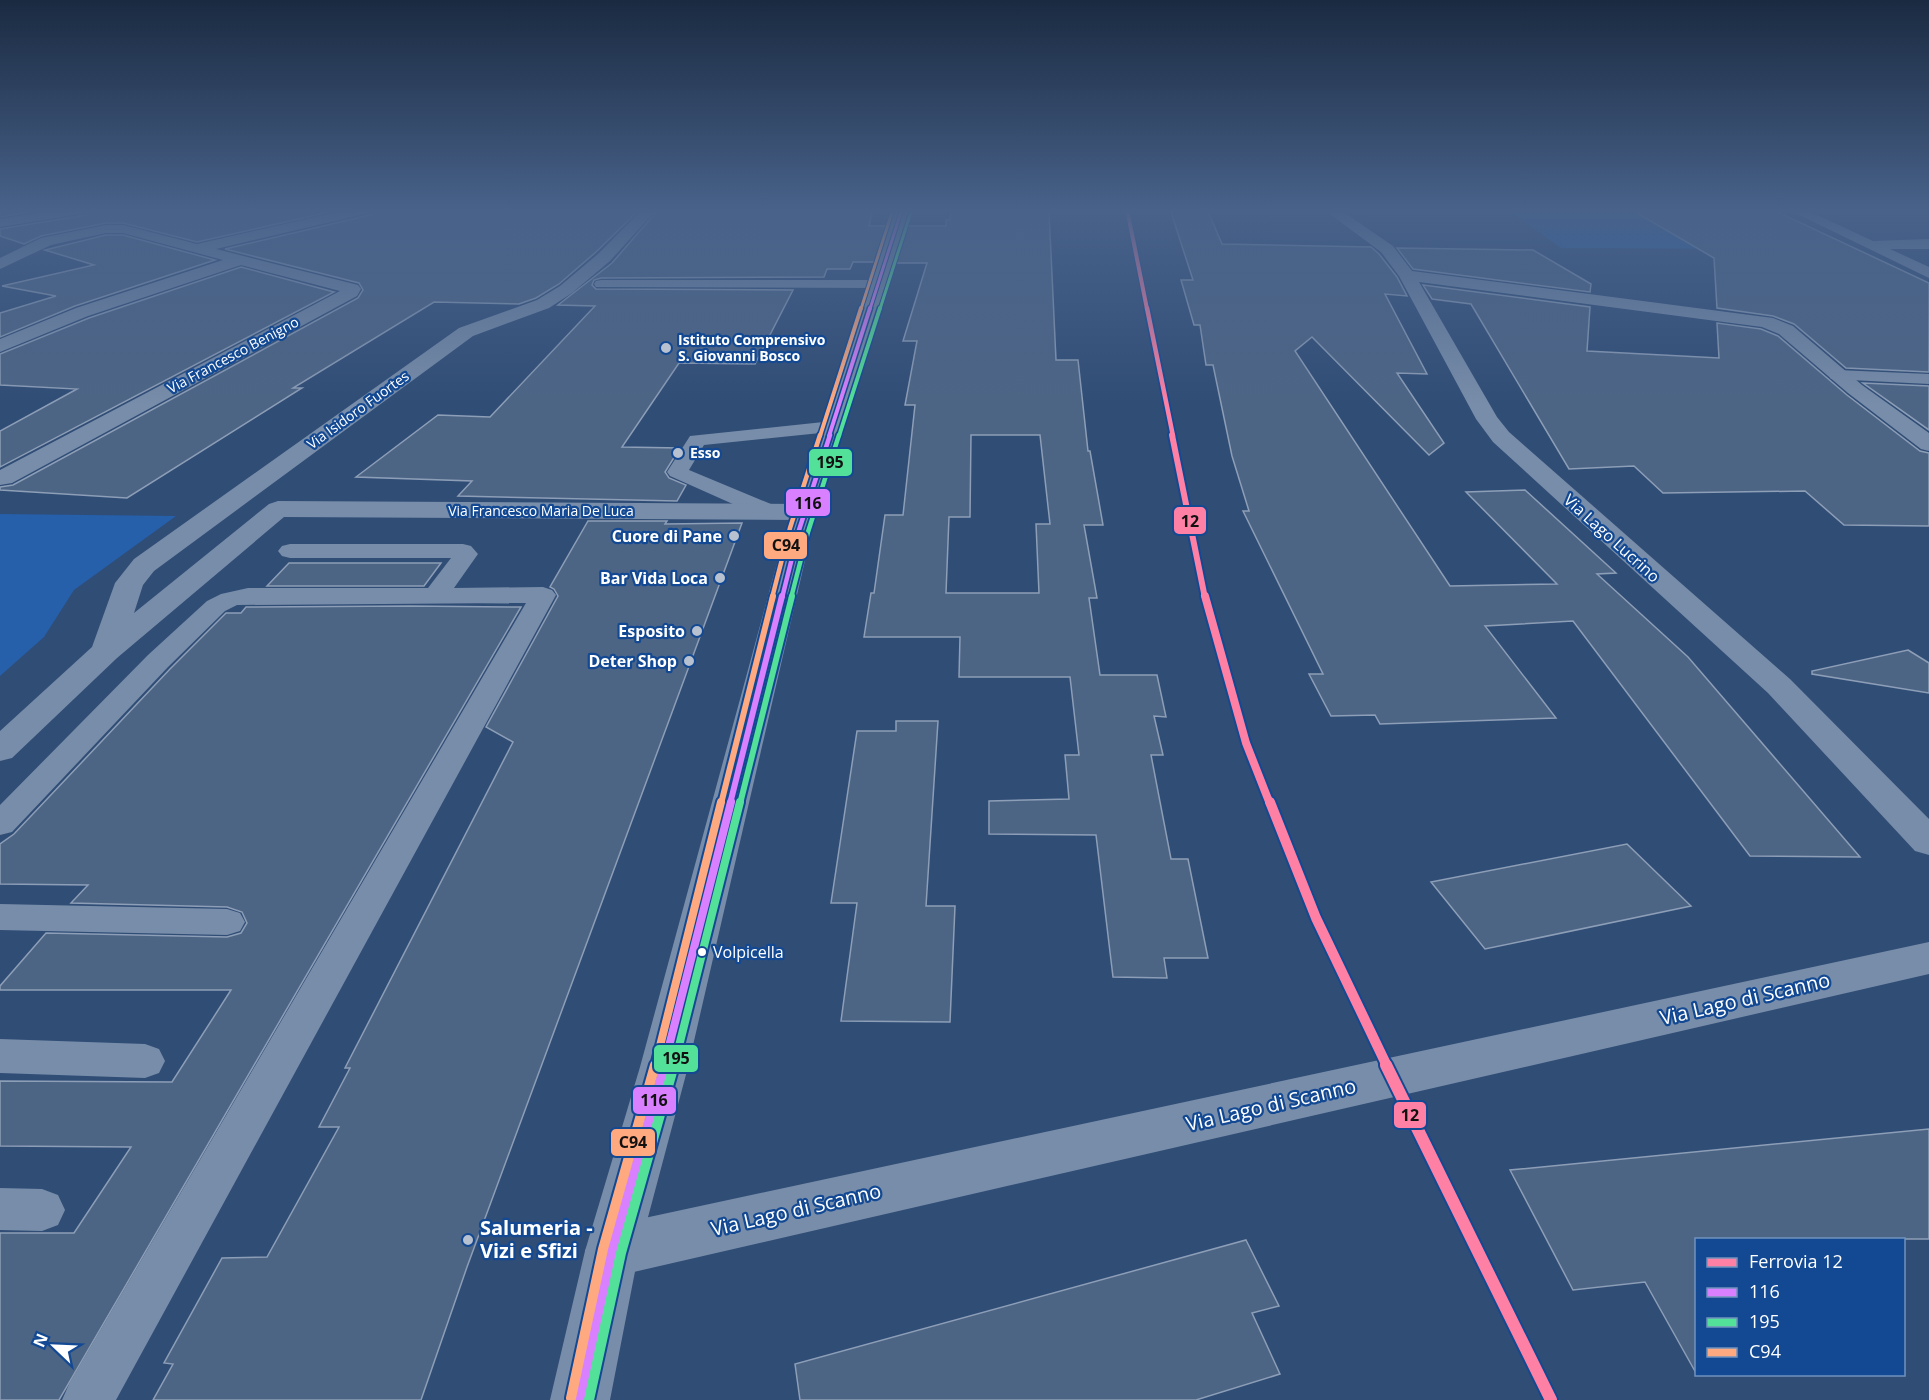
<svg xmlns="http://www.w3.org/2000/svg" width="1929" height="1400" font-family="'Open Sans',sans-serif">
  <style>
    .green { fill: #265faa }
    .building { fill: #4d6585; stroke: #8d9eb7; stroke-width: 1.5; fill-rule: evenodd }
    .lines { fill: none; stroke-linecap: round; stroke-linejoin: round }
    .service { fill: #788da9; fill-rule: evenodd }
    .minor { fill: #788da9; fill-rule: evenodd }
    .tertiary { fill: #788da9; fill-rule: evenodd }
    .bus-1-far5-casing { stroke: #134993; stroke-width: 5 }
    .bus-1-far4-casing { stroke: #134993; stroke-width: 7 }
    .bus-1-far3-casing { stroke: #134993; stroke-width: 8 }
    .bus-1-far2-casing { stroke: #134993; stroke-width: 10 }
    .bus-1-far1-casing { stroke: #134993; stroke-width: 12 }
    .bus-1-casing { stroke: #134993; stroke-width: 14 }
    .bus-2-far5-casing { stroke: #134993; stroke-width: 5 }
    .bus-2-far4-casing { stroke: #134993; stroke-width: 7 }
    .bus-2-far3-casing { stroke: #134993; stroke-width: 8 }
    .bus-2-far2-casing { stroke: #134993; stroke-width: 10 }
    .bus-2-far1-casing { stroke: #134993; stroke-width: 12 }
    .bus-2-casing { stroke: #134993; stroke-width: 14 }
    .bus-3-far5-casing { stroke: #134993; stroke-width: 5 }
    .bus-3-far4-casing { stroke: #134993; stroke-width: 7 }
    .bus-3-far3-casing { stroke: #134993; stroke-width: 8 }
    .bus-3-far2-casing { stroke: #134993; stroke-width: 10 }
    .bus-3-far1-casing { stroke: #134993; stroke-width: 12 }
    .bus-3-casing { stroke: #134993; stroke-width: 14 }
    .bus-1-far5 { stroke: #d880ff; stroke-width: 3 }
    .bus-1-far4 { stroke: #d880ff; stroke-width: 4 }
    .bus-1-far3 { stroke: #d880ff; stroke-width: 4.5 }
    .bus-1-far2 { stroke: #d880ff; stroke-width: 6 }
    .bus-1-far1 { stroke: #d880ff; stroke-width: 8 }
    .bus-1 { stroke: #d880ff; stroke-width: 10 }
    .bus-2-far5 { stroke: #53e098; stroke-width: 3 }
    .bus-2-far4 { stroke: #53e098; stroke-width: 4 }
    .bus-2-far3 { stroke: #53e098; stroke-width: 4.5 }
    .bus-2-far2 { stroke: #53e098; stroke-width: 6 }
    .bus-2-far1 { stroke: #53e098; stroke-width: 8 }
    .bus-2 { stroke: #53e098; stroke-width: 10 }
    .bus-3-far5 { stroke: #ffa980; stroke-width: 3 }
    .bus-3-far4 { stroke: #ffa980; stroke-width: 4 }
    .bus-3-far3 { stroke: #ffa980; stroke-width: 4.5 }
    .bus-3-far2 { stroke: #ffa980; stroke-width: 6 }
    .bus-3-far1 { stroke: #ffa980; stroke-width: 8 }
    .bus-3 { stroke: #ffa980; stroke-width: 10 }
    .rail-1-far5-casing { stroke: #134993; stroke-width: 6 }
    .rail-1-far4-casing { stroke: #134993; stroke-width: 8 }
    .rail-1-far3-casing { stroke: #134993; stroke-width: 10 }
    .rail-1-far2-casing { stroke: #134993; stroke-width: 12 }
    .rail-1-far1-casing { stroke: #134993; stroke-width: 14 }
    .rail-1-casing { stroke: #134993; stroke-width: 16 }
    .rail-1-far5 { stroke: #ff80a5; stroke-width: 4 }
    .rail-1-far4 { stroke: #ff80a5; stroke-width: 4.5 }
    .rail-1-far3 { stroke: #ff80a5; stroke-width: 6 }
    .rail-1-far2 { stroke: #ff80a5; stroke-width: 8 }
    .rail-1-far1 { stroke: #ff80a5; stroke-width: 10 }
    .rail-1 { stroke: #ff80a5; stroke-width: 12 }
    .poi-dot { fill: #b7c1cf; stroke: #134993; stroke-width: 2 }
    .bus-dot { fill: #fff; stroke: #134993; stroke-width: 2 }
    .labels { text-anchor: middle; stroke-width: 4.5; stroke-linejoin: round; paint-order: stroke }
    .far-poi-label { font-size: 14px; font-weight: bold; fill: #fff; stroke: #134993; text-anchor: start }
    .far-street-label { font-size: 14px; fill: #fff; stroke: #134993 }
    .poi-label { font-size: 16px; font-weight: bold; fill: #fff; stroke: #134993; text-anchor: end }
    .street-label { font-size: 16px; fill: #fff; stroke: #134993 }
    .near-bus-label { font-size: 16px; fill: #fff; stroke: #134993; text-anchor: start }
    .near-street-label { font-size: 20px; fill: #fff; stroke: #134993 }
    .near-poi-label { font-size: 20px; font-weight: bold; fill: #fff; stroke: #134993; text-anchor: start }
    .line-badge { stroke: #134993; stroke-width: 2 }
    .pale-badge-label { font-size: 16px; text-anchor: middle; font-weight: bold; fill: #111 }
  </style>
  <rect width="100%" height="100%" fill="#304d76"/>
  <g class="green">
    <path d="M1513,214H1684L1747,249L1561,248Z"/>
    <path d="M0,514L176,516L74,590L44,637L0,676Z"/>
  </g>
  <g class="building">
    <path d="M0,209H50L0,217Z"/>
    <path d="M95,209H343L197,242L123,223H106L41,236L24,244L0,236V229L86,215Z"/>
    <path d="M377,209H640L596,252L559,284L536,298L519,304L434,302L293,388H302L127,498L0,490V487L13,485L358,298L363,290L359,283L225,249L374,214Z"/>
    <path d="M659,209H873L869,226H887L875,262H853L850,269H827L824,277L601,278L594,280L592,285L596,289L793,290L755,364L679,363L622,447L680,448L665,472L669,478L686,485L677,501L458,496L472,481L356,477L438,415L490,417L595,306L558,305L612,263Z"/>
    <path d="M1170,209H1207L1222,244L1371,247L1379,254L1397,277L1407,296L1385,294L1427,374L1397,373L1444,443L1429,455L1312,337L1295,351L1450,586L1557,584L1466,492L1525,490L1616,573L1597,574L1688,657L1860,857L1750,856L1573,621L1485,626L1556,718L1380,724L1375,715L1331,716L1309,674H1323L1243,511H1249L1232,456L1213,365H1206L1200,325H1194L1181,280H1193Z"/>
    <path d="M1630,209H1771L1929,283V372L1846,368L1794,324L1773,316L1717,308L1714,258Z"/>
    <path d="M951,210L1049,211L1056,360H1078L1088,451H1090L1103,525H1084L1097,598H1089L1100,675H1157L1166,717L1154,716L1163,755H1151L1171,859H1188L1208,958H1164L1167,978L1113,977L1096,835L989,834V801L1069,799L1065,755H1079L1070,677H959L960,637H864L871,593H874L885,515H903L915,405H905L917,341H903L927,263H895L906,226H946V220H950ZM971,435H1040L1050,524H1036L1039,593H946L949,517H970Z"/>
    <path d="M106,235H123L215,260L75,306L0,337V313L56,296L2,286L94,265L45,250Z"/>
    <path d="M1397,248L1533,250L1591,284L1590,292L1413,269Z"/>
    <path d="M241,267L334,292L0,467V431L77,389L0,385V354L89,318Z"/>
    <path d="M1423,285L1590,307L1587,351L1719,358L1717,323L1761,329L1778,336L1847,395L1920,451L1929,453V526L1844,525L1805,491L1663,493L1634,466L1569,469L1471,304L1432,299Z"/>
    <path d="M1863,383L1929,386V430Z"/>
    <path d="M588,521H667L665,524L742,523L467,1267L421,1400H153L173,1364L164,1363L222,1258L267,1257L339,1127H319L350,1068H345L513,742L486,727L558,596L554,589L550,587Z"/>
    <path d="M289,563H441L424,586H267Z"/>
    <path d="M410,606L521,607L59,1400H0V1233H74L131,1147L0,1146V1081L172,1082L231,990H0V986L46,933L227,937L241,933L247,923L242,912L227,907L71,903L88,885L0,884V844L14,834L170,669L226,613H241L246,607Z"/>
    <path d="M1908,650L1929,663V693L1812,674V671Z"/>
    <path d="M896,721H938L926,906H955L950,1022L841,1021L857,903H831L857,731H896Z"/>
    <path d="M1627,844L1691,906L1485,949L1431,882Z"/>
    <path d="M1929,1129V1239H1696V1373L1645,1282L1573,1290L1510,1170Z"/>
    <path d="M1246,1240L1279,1306L1252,1313L1280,1374L1196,1400H800L795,1364Z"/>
  </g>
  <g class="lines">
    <g class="service">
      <path d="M601,280H877L884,284L877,288L596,287L594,284L596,281Z"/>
      <path d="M1837,370L1929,374V384L1831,379L1828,375L1831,371Z"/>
      <path d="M833,421L840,423L843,427L840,431L704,445L689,470L778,507L781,512L778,517L770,519L762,517L670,476L667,472L690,436Z"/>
      <path d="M290,544H463L471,546L478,554L454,588L543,587L552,590L556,595L116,1400H62L70,1382L526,603L237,605L225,611L168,667L12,832L0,835V805L148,655L207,601L221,594L248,588H428L451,558H290L282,556L278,551L282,546Z"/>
      <path d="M0,904L227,909L240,913L245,922L240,931L227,935L0,930Z"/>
      <path d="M0,1039L145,1044L159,1049L165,1061L159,1073L145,1078L0,1073Z"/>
      <path d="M0,1188L42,1189L58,1195L65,1210L58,1225L42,1231L0,1230Z"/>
    </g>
    <g class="minor">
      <path d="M62,209H93L86,213L0,227V219Z"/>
      <path d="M351,209H375L373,212L216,249L358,285L361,289L357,296L12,483L0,485V470L340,291L241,265L88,316L0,352V339L76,308L223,260L123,233H106L51,245L0,269V258L41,238L106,225H123L197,244Z"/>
      <path d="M643,209H657L610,261L572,293L549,308L473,336L154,571L143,585L134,613L269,504L278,501L804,504L813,507L817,512L813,517L804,520L284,517L117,658L12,758L0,761V731L92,647L115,583L134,559L459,328L537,300L560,286L598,254Z"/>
      <path d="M1323,209H1339L1393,246L1412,271L1773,318L1793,326L1862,385L1929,433V451L1921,449L1848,393L1779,334L1762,327L1419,282L1497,417L1509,432L1790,679L1929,819V855L1915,851L1768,693L1493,442L1476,419L1399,276L1381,252Z"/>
      <path d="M1787,209H1804L1873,241L1929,239V249H1890L1929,267V278Z"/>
      <path d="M1929,942V974L612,1277L593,1270L585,1251L593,1232L612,1225Z"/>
    </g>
    <path class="tertiary" d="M895,209H909L812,530L688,1067L639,1251L610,1400H550L585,1251L640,1067L786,530Z"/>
    <g class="bus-1-far5-casing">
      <path id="bus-1-far5" d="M870,309L902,209"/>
    </g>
    <g class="bus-1-far4-casing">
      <path id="bus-1-far4" d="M829,436L870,308"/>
    </g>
    <g class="bus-1-far3-casing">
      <path id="bus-1-far3" d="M782,598L799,530L830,435"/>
    </g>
    <g class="bus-1-far2-casing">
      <path id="bus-1-far2" d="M730,804L782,596"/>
    </g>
    <g class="bus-1-far1-casing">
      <path id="bus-1-far1" d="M664,1066L731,802"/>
    </g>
    <g class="bus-1-casing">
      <path id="bus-1" d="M580,1400L612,1251L665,1065"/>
    </g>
    <g class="bus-2-far5-casing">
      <path id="bus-2-far5" d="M880,309L911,212"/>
    </g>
    <g class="bus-2-far4-casing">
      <path id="bus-2-far4" d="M839,436L880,308"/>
    </g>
    <g class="bus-2-far3-casing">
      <path id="bus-2-far3" d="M791,598L808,532L839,435"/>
    </g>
    <g class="bus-2-far2-casing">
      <path id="bus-2-far2" d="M740,804L792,596"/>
    </g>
    <g class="bus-2-far1-casing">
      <path id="bus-2-far1" d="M674,1066L740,802"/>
    </g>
    <g class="bus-2-casing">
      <path id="bus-2" d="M589,1400L621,1253L674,1065"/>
    </g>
    <g class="bus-3-far5-casing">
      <path id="bus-3-far5" d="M861,309L893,209"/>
    </g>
    <g class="bus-3-far4-casing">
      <path id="bus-3-far4" d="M820,436L861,308"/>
    </g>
    <g class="bus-3-far3-casing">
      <path id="bus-3-far3" d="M772,598L790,528L820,435"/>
    </g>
    <g class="bus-3-far2-casing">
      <path id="bus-3-far2" d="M721,804L773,596"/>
    </g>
    <g class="bus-3-far1-casing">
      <path id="bus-3-far1" d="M655,1066L721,802"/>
    </g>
    <g class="bus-3-casing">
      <path id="bus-3" d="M571,1398L603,1249L655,1065"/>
    </g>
    <use href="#bus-1-far5" class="bus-1-far5"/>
    <use href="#bus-1-far4" class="bus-1-far4"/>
    <use href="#bus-1-far3" class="bus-1-far3"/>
    <use href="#bus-1-far2" class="bus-1-far2"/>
    <use href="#bus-1-far1" class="bus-1-far1"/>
    <use href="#bus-1" class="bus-1"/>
    <use href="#bus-2-far5" class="bus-2-far5"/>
    <use href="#bus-2-far4" class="bus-2-far4"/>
    <use href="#bus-2-far3" class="bus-2-far3"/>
    <use href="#bus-2-far2" class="bus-2-far2"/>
    <use href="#bus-2-far1" class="bus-2-far1"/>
    <use href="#bus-2" class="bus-2"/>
    <use href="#bus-3-far5" class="bus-3-far5"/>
    <use href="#bus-3-far4" class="bus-3-far4"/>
    <use href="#bus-3-far3" class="bus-3-far3"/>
    <use href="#bus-3-far2" class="bus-3-far2"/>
    <use href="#bus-3-far1" class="bus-3-far1"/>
    <use href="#bus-3" class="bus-3"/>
    <g class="rail-1-far5-casing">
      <path id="rail-1-far5" d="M1127,209L1147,309"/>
    </g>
    <g class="rail-1-far4-casing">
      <path id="rail-1-far4" d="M1147,308L1173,436"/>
    </g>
    <g class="rail-1-far3-casing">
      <path id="rail-1-far3" d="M1172,435L1205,598"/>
    </g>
    <g class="rail-1-far2-casing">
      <path id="rail-1-far2" d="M1205,596L1246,743L1270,804"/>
    </g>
    <g class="rail-1-far1-casing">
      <path id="rail-1-far1" d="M1270,802L1316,918L1387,1066"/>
    </g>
    <g class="rail-1-casing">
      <path id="rail-1" d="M1386,1065L1551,1400"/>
    </g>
    <use href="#rail-1-far5" class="rail-1-far5"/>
    <use href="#rail-1-far4" class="rail-1-far4"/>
    <use href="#rail-1-far3" class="rail-1-far3"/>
    <use href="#rail-1-far2" class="rail-1-far2"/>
    <use href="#rail-1-far1" class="rail-1-far1"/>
    <use href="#rail-1" class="rail-1"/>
  </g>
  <linearGradient id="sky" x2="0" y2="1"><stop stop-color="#1a2a41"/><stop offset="0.52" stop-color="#48628a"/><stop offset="1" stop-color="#48628a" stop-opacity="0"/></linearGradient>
  <rect width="1929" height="405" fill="url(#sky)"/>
  <g class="poi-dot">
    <circle cx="666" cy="348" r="6"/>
    <circle cx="678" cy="453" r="6"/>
    <circle cx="734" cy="536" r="6"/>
    <circle cx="720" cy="578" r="6"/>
    <circle cx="697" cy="631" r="6"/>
    <circle cx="689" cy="661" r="6"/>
    <circle cx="468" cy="1240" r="6"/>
  </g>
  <circle class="bus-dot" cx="702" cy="952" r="5"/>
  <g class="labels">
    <g class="far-poi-label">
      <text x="678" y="345">Istituto Comprensivo<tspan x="678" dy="16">S. Giovanni Bosco</tspan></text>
      <text x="690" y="458">Esso</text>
    </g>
    <g class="far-street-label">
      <text transform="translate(233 355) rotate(-28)" y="5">Via Francesco Benigno</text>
      <text transform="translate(358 410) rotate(-36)" y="5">Via Isidoro Fuortes</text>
      <text x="541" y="516">Via Francesco Maria De Luca</text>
    </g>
    <g class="poi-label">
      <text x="722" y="542">Cuore di Pane</text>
      <text x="708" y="584">Bar Vida Loca</text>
      <text x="685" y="637">Esposito</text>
      <text x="677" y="667">Deter Shop</text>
    </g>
    <g class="street-label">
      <text transform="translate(1612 538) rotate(42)" y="6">Via Lago Lucrino</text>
    </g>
    <g class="near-bus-label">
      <text x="713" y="958">Volpicella</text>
    </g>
    <g class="near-street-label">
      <text transform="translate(1745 999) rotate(-13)" y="7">Via Lago di Scanno</text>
      <text transform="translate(1271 1105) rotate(-13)" y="7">Via Lago di Scanno</text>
      <text transform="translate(796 1210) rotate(-13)" y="7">Via Lago di Scanno</text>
    </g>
    <g class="near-poi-label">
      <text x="480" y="1235">Salumeria -<tspan x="480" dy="23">Vizi e Sfizi</tspan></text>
    </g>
  </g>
  <g class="line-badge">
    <rect x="808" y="448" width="45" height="29" rx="6" fill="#53e098"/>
    <rect x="785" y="488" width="46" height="29" rx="6" fill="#d880ff"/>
    <rect x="1173" y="506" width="34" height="29" rx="6" fill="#ff80a5"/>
    <rect x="763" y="531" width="45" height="29" rx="6" fill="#ffa980"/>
    <rect x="653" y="1044" width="46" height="29" rx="6" fill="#53e098"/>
    <rect x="632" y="1086" width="45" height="29" rx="6" fill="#d880ff"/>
    <rect x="1393" y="1101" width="34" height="28" rx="6" fill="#ff80a5"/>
    <rect x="610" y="1128" width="46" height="29" rx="6" fill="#ffa980"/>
  </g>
  <g class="pale-badge-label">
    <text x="830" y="468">195</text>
    <text x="808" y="509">116</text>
    <text x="1190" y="527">12</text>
    <text x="786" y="551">C94</text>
    <text x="676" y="1064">195</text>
    <text x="654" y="1106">116</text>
    <text x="1410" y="1121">12</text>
    <text x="633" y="1148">C94</text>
  </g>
  <rect x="1695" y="1238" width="210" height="138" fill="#134993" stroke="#7192be" stroke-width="1.5"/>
  <rect x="1707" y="1258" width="30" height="9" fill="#ff80a5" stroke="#7192be" stroke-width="1.5"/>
  <text x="1749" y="1268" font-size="18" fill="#ffffff">Ferrovia 12</text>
  <rect x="1707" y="1288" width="30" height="9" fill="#d880ff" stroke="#7192be" stroke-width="1.5"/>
  <text x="1749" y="1298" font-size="18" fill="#ffffff">116</text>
  <rect x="1707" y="1318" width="30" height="9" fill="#53e098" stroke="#7192be" stroke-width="1.5"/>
  <text x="1749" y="1328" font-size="18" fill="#ffffff">195</text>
  <rect x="1707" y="1348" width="30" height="9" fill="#ffa980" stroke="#7192be" stroke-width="1.5"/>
  <text x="1749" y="1358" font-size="18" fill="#ffffff">C94</text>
  <g transform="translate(54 1346) rotate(293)" stroke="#134993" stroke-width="4.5" paint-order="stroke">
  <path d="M0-4.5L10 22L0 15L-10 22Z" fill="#ffffff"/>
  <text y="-9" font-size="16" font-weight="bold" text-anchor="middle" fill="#ffffff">N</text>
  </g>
</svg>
